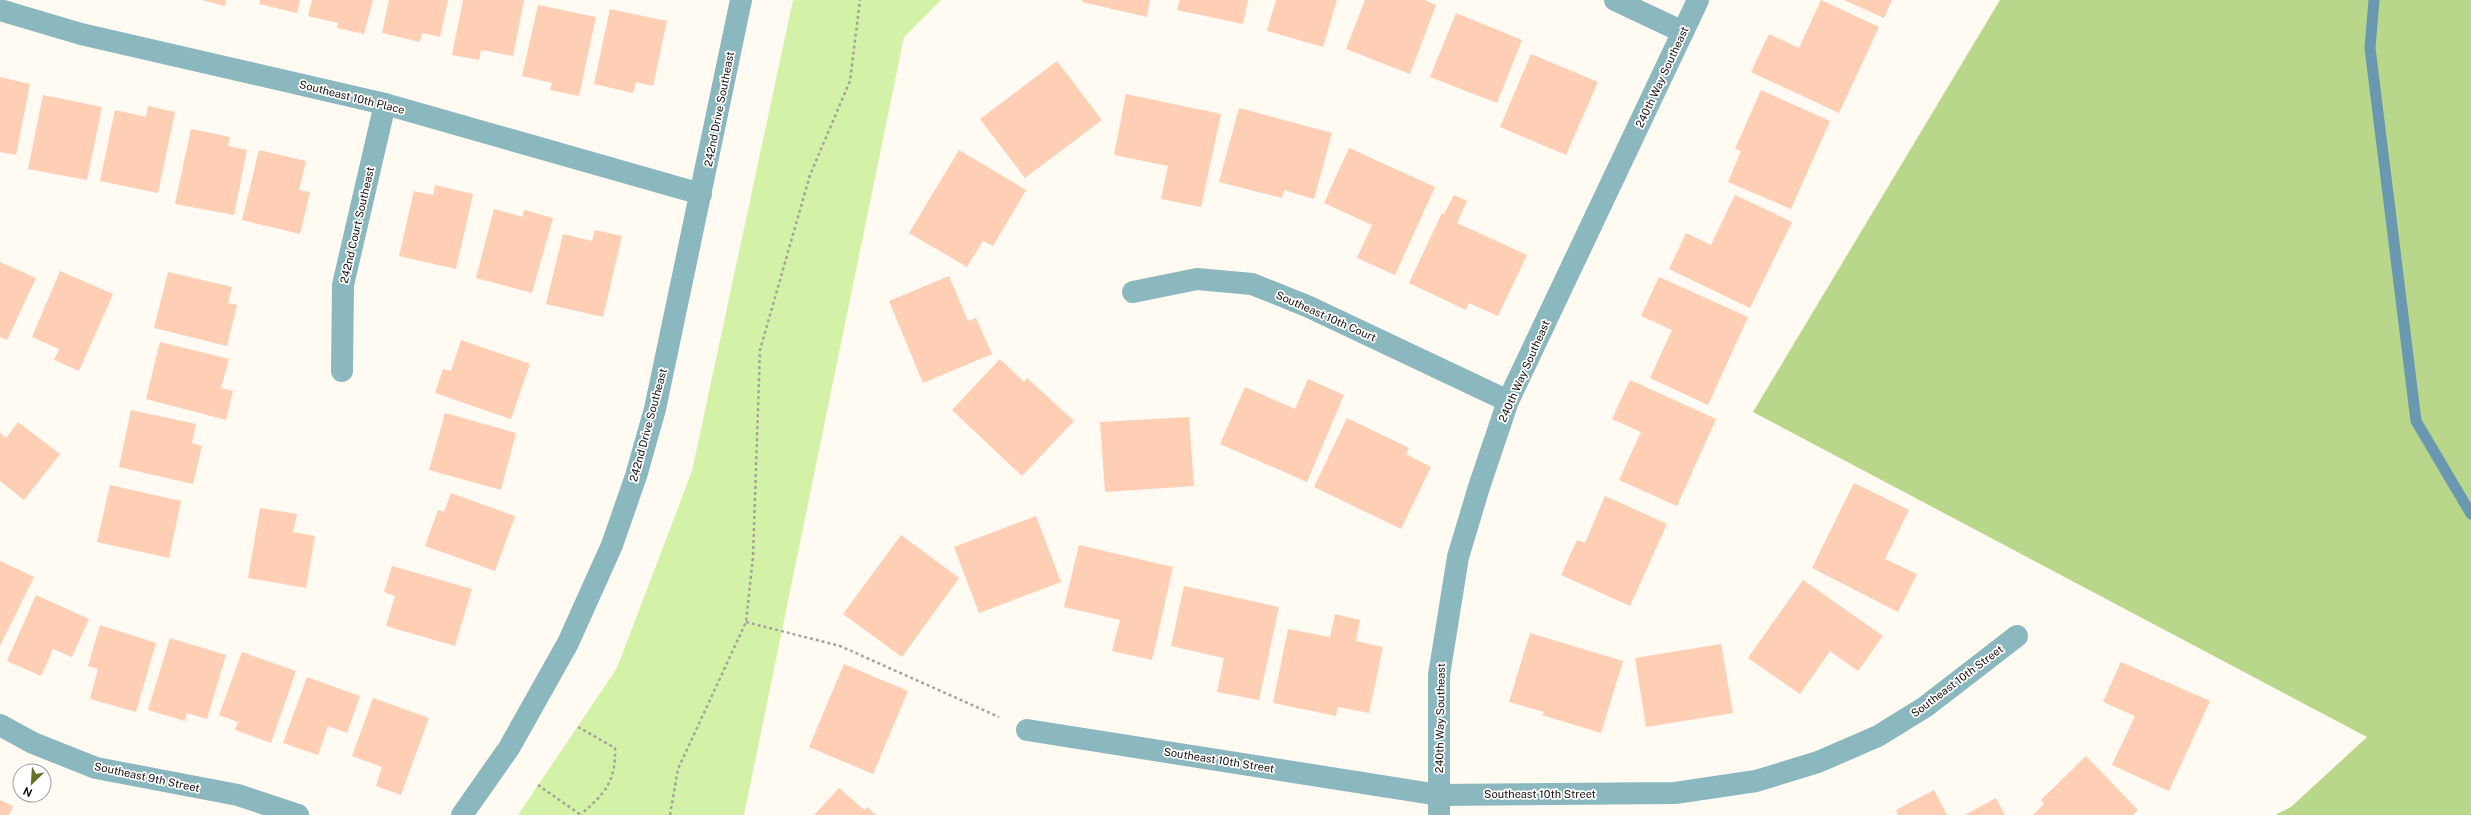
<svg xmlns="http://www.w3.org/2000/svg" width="2471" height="815" font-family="'Public Sans',sans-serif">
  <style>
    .green { fill: #d4f2a7 }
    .forest { fill: #b8d78a }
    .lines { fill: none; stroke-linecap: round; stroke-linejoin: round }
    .stream { stroke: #6a98b1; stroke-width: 11 }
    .building { fill: #fecfb5 }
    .path { stroke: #a6a29c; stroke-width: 2.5; stroke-dasharray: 3 3; stroke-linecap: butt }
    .minor { stroke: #8bb7bf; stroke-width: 22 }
    .labels { text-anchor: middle; stroke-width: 3.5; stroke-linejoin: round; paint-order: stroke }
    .street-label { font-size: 11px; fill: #110f0c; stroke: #fff }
  </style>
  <rect width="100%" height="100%" fill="#fffaf2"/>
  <path class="green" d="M793,0H941L904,37L744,815H518L617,668L692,471Z"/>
  <path class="forest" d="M2000,0H2471V815H2275L2291,807L2367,737L1753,412Z"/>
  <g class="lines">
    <path class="stream" d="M2374,0L2370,48L2416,421L2471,514"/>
  </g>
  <g class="building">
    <path d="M202,0H226L225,6Z"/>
    <path d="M260,0H300L297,13L259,4Z"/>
    <path d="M312,0H373L364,34L337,28L338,23L308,16Z"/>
    <path d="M389,0H448L440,37L422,33L420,42L382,33Z"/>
    <path d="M463,0H524L513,56L481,50L479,60L452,55Z"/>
    <path d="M1082,0H1150L1147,17L1082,2Z"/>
    <path d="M1180,0H1248L1243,24L1177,10Z"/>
    <path d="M1276,0H1337L1323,47L1267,31Z"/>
    <path d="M1365,0H1424L1436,5L1410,74L1346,49Z"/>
    <path d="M1821,0L1879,27L1839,113L1751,72L1769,34L1799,48Z"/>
    <path d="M1844,0H1892L1884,18Z"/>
    <path d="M538,5L596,17L579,96L550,90L552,83L522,76Z"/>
    <path d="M610,9L667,21L653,86L636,82L633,93L594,84Z"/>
    <path d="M1456,13L1522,40L1497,103L1430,77Z"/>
    <path d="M1531,54L1598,82L1566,155L1500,127Z"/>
    <path d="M1057,61L1102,120L1025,178L980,119Z"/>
    <path d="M0,77L30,84L16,155L0,152Z"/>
    <path d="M1761,90L1830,121L1791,209L1728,182L1741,151L1735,149Z"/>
    <path d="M1126,94L1221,114L1201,207L1161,199L1168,166L1114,155Z"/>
    <path d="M43,95L102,107L87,180L28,169Z"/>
    <path d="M148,106L175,112L158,193L100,181L115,110L146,117Z"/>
    <path d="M1239,108L1332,133L1314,199L1284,190L1282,198L1219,182Z"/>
    <path d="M191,129L230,137L228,146L247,150L234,215L175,204Z"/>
    <path d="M1349,148L1435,187L1395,275L1357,258L1372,225L1324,203Z"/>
    <path d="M259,150L306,161L299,190L310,192L300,234L242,220Z"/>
    <path d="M959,150L1026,190L993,246L983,241L967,267L909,233Z"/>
    <path d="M435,185L473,194L456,269L399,256L414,191L433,195Z"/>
    <path d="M1454,195L1467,201L1457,223L1527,255L1498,316L1469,303L1466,310L1409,283L1442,213L1444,214Z"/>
    <path d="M1735,195L1792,222L1750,308L1669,269L1686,233L1711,245Z"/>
    <path d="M494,209L523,217L524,210L553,218L532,293L476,278Z"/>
    <path d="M595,230L622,236L603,317L546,304L563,234L592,241Z"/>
    <path d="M0,262L36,278L7,340L0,337Z"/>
    <path d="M60,271L113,294L79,371L54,360L59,349L32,337Z"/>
    <path d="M168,272L232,287L228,303L237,305L227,346L154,328Z"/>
    <path d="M949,276L968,321L976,318L992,354L923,383L889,301Z"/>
    <path d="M1659,277L1748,317L1708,405L1650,378L1672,330L1641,316Z"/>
    <path d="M461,340L530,364L511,419L435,393L443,369L451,371Z"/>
    <path d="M160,342L229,359L221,388L233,391L226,420L146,399Z"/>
    <path d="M1000,359L1024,382L1027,378L1074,421L1022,476L952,410Z"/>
    <path d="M1308,379L1344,395L1307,482L1220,444L1245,387L1295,409Z"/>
    <path d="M1630,380L1716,419L1677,506L1619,480L1641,432L1612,419Z"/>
    <path d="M131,410L196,424L192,443L202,446L193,484L119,467Z"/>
    <path d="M445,413L516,433L501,490L429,470Z"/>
    <path d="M1189,417L1194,486L1105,492L1100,422Z"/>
    <path d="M1347,418L1409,448L1406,454L1431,467L1401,529L1314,487Z"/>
    <path d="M18,422L60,454L24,500L0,481V433L6,438Z"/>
    <path d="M1854,483L1909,510L1885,559L1917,574L1898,612L1812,568Z"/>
    <path d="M110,485L181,501L169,558L97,542Z"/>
    <path d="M451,493L515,516L495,571L425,546L438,510L444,512Z"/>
    <path d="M1605,496L1667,524L1630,606L1561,575L1577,540L1585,543Z"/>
    <path d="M260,508L297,514L293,532L315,536L306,588L248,578Z"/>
    <path d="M1036,516L1061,582L979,613L954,547Z"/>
    <path d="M901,535L959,578L902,657L843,614Z"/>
    <path d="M1079,545L1173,567L1152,660L1112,651L1120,620L1064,607Z"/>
    <path d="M0,561L34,577L0,646Z"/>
    <path d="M392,566L472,589L455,646L386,626L395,596L384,592Z"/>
    <path d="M1803,580L1883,636L1858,671L1830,651L1800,694L1748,658Z"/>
    <path d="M1184,586L1279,607L1259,700L1217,692L1224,658L1171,646Z"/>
    <path d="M36,595L89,619L72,657L53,649L41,676L7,661Z"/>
    <path d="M1335,614L1360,620L1356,641L1383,647L1369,713L1338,707L1336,716L1273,703L1288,629L1330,637Z"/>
    <path d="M100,625L156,643L136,712L90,699L98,669L88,666Z"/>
    <path d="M1530,633L1623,661L1601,733L1542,715L1544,712L1509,702Z"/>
    <path d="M170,638L226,655L207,719L187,713L185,721L148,710Z"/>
    <path d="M1721,644L1733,713L1646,727L1635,658Z"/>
    <path d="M242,652L296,671L271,743L235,730L238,722L219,715Z"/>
    <path d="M2121,662L2210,701L2169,791L2112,765L2135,716L2103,702Z"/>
    <path d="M844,664L908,691L873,774L809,747Z"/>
    <path d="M307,677L360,696L347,733L328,726L318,755L283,743Z"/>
    <path d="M373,698L429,718L401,795L376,786L382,767L352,756Z"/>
    <path d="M2086,756L2138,810L2133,815H2033L2044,804L2041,800Z"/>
    <path d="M839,788L864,810L867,807L876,815H814Z"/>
    <path d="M1934,790L1947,815H1898L1896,810Z"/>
    <path d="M1996,798L2005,815H1965Z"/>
    <path d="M0,800L13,806L9,815H0Z"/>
  </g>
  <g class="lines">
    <g class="path">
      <path d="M746,622L840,646L999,717"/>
      <path d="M578,727L615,748C616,781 605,794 581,814"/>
      <path d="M538,785L581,815"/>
      <path d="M670,815L678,769L746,622L753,557L760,350L810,175L850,81L860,0"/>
    </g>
    <g class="minor">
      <path d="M1615,0L1683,32"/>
      <path d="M0,10L81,34L385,104L701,194"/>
      <path d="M1133,292L1197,279L1252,284L1307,306L1508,401"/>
      <path d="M342,371L343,285L385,104"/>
      <path d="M0,725L33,743L96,768L238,795L298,815"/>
      <path d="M1027,730L1439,795L1675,793L1756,781L1818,762L1878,736L1925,707L2017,636"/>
      <path d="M462,815L509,748L568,643L612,545L636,476L655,409L741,0"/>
      <path d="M1439,815V675L1458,557L1479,487L1508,401L1698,0"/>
    </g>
  </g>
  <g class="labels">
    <g class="street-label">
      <text transform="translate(1662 77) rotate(-65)" y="4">240th Way Southeast</text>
      <text transform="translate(352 97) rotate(14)" y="4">Southeast 10th Place</text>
      <text transform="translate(719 109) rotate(-79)" y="4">242nd Drive Southeast</text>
      <text transform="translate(357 225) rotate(-77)" y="4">242nd Court Southeast</text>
      <text transform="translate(1326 316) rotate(24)" y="4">Southeast 10th Court</text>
      <text transform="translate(1524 371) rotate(-66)" y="4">240th Way Southeast</text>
      <text transform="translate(648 425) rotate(-75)" y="4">242nd Drive Southeast</text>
      <text transform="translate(1957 681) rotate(-37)" y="4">Southeast 10th Street</text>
      <text transform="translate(1440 718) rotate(-89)" y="4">240th Way Southeast</text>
      <text transform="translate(1219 760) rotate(9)" y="4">Southeast 10th Street</text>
      <text transform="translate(147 777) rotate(12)" y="4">Southeast 9th Street</text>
      <text x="1540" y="798">Southeast 10th Street</text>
    </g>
  </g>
  <g transform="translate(32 783) rotate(205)"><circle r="19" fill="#ffffff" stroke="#a09f9e"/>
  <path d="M0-3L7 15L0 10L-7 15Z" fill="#617220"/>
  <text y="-6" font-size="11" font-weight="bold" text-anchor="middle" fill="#110f0c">N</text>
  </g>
</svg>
